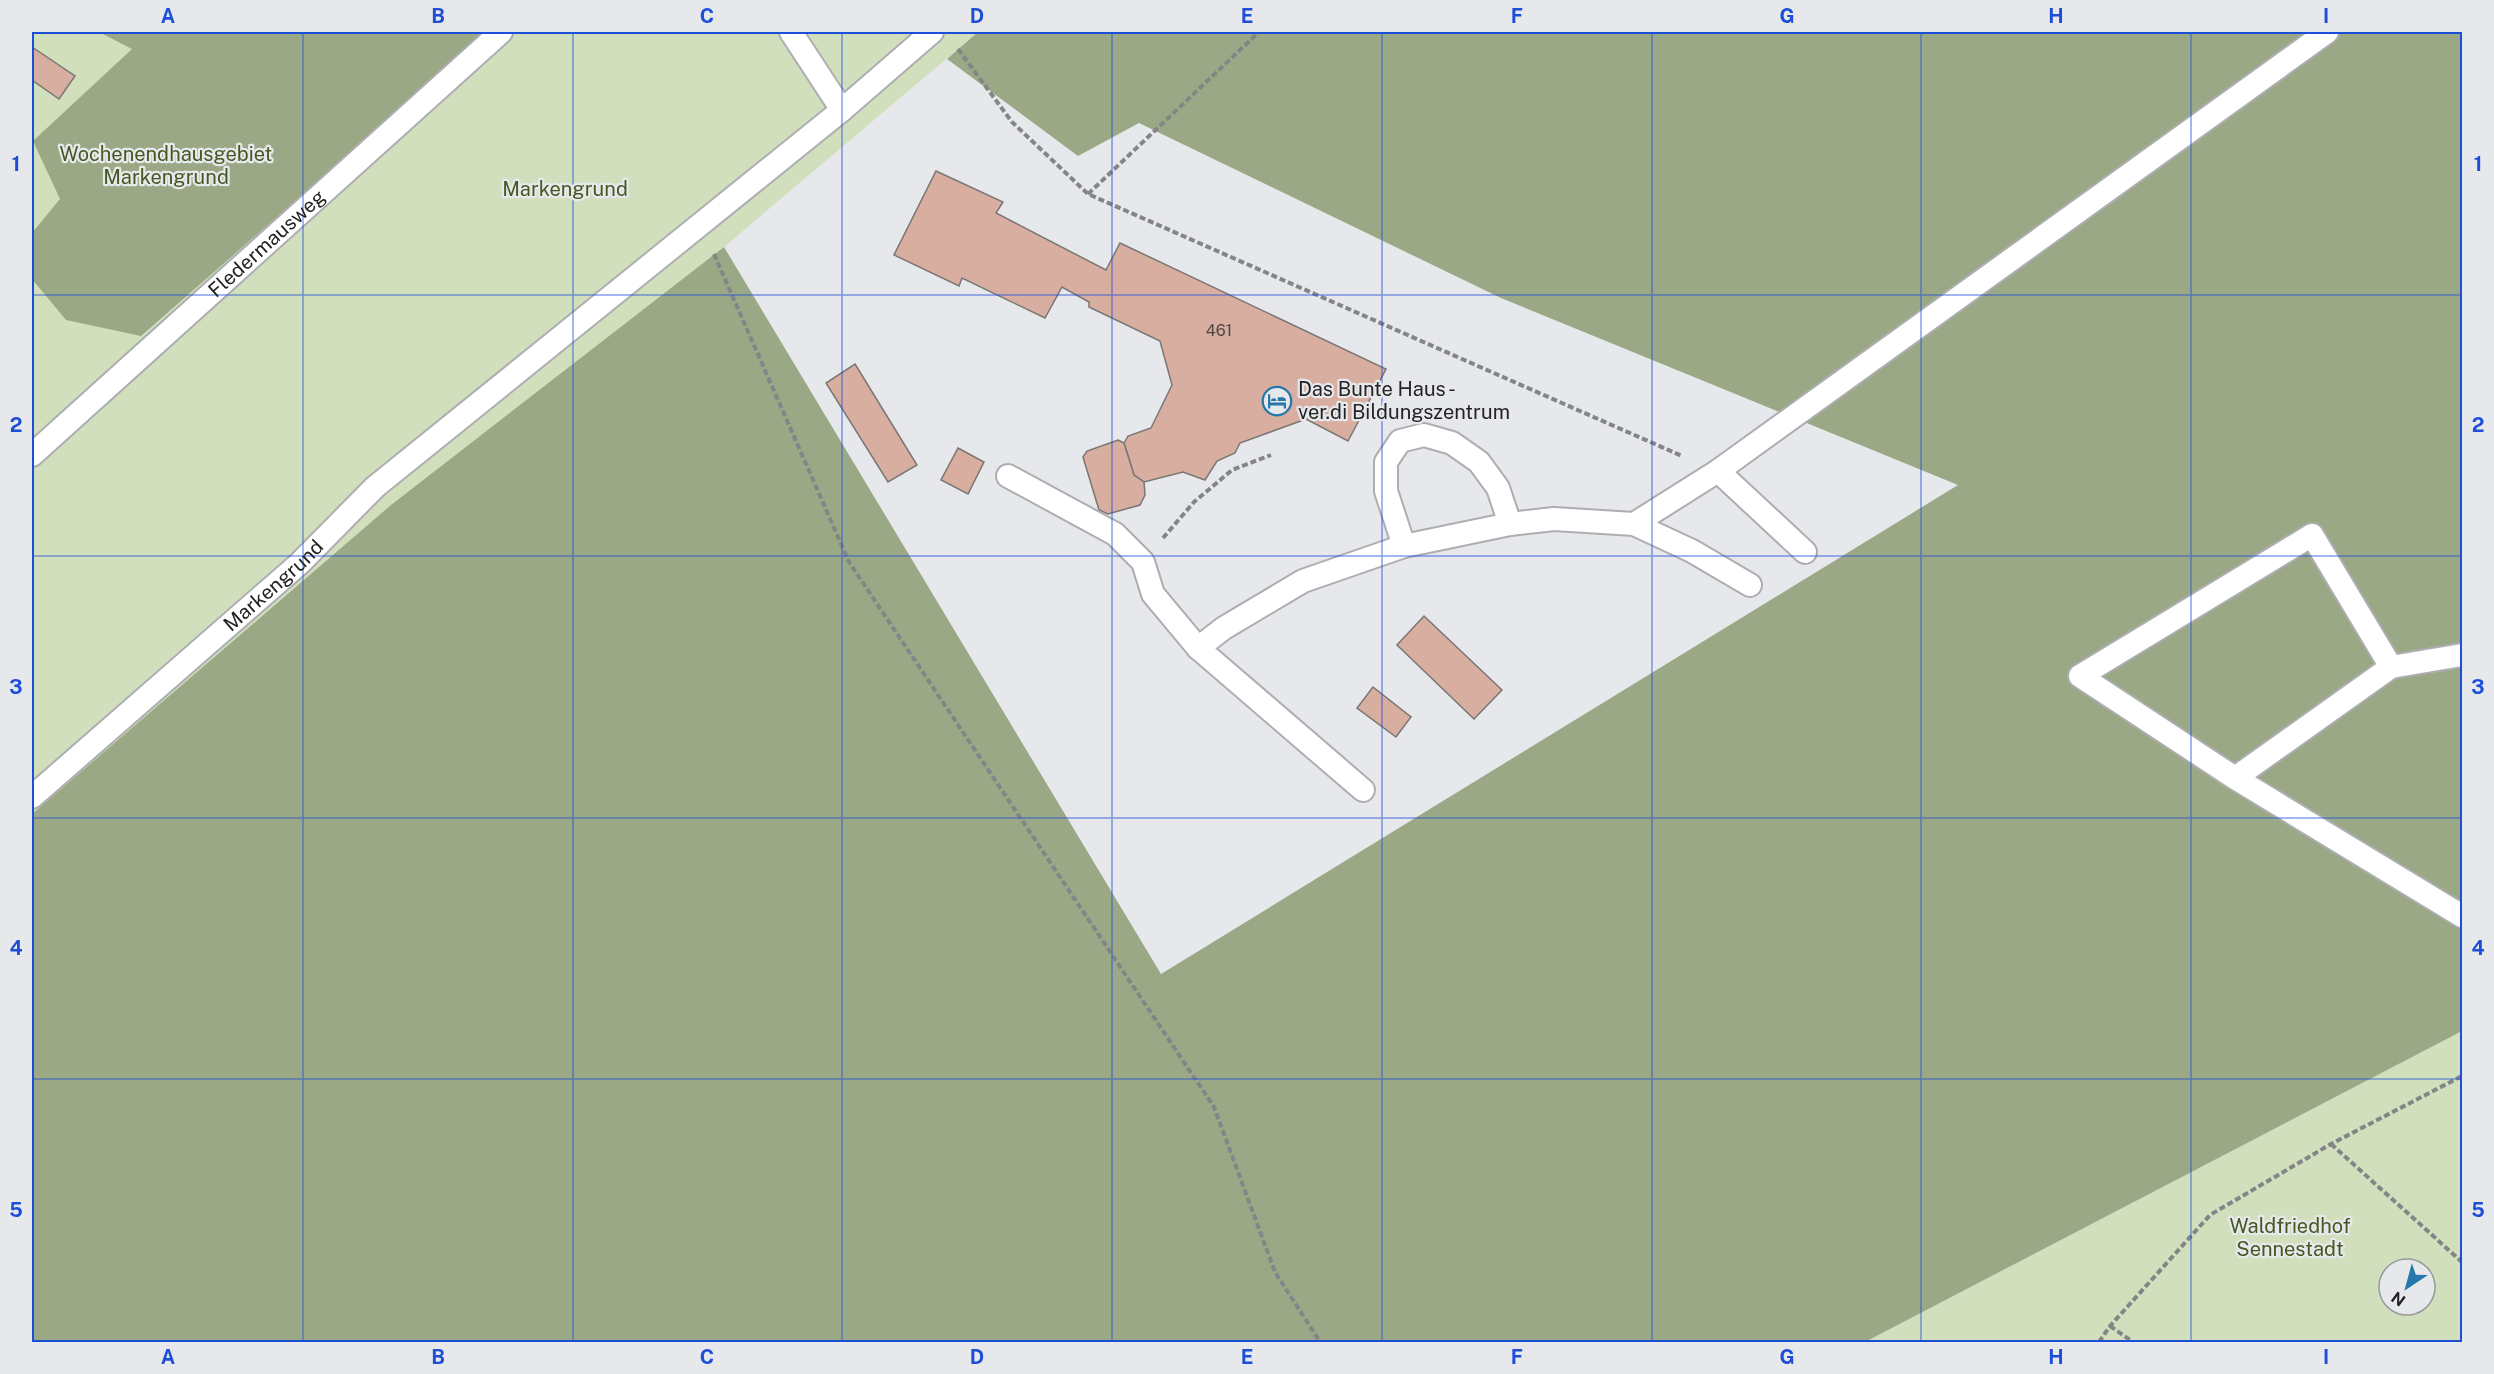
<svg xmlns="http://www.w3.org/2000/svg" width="2494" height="1374" font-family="'Public Sans',sans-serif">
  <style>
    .green { fill: #d1dfbc; fill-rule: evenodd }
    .forest { fill: #9ba885 }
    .building { fill: #d7aea0; stroke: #7a7675; stroke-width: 1.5 }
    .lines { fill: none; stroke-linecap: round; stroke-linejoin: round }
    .service-casing { stroke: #adaeb1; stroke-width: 26 }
    .path { stroke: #848587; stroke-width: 4; stroke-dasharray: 6 3; stroke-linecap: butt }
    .service { stroke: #fff; stroke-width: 22 }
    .grid { fill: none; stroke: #1d4ed8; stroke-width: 1.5; stroke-opacity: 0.55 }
    .labels { text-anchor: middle; stroke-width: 4.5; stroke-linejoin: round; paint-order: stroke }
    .number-label { font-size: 16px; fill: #504643 }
    .park-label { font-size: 20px; fill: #465821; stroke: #e6e8eb }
    .street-label { font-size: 20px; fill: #232324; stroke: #e6e8eb }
    .poi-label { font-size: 20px; fill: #232324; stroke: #e6e8eb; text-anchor: start }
    .neatline { fill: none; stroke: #1d4ed8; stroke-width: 2 }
    .grid-label { font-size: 20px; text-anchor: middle; font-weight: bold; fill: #1d4ed8 }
  </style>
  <rect width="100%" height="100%" fill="#e6e8eb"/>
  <g class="green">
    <path d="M32,32H978L724,247L32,847Z"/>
    <path d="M2462,1031V1342H1865ZM2389,1269H2425V1305H2389Z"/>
  </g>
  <g class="forest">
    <path d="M99,32H488L141,336L66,320L32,279V233L60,199L33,141L132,49Z"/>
    <path d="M978,32H2462V1031L1865,1342H32V814L391,505L724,247L1161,974L1958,485L1501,298L1139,123L1078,156L947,59Z"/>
  </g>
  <g class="building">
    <path d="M32,47L75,76L59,99L32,80Z"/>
    <path d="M936,171L1003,202L996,213L1106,270L1120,243L1386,369L1348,441L1306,419L1240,443L1235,453L1217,461L1205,480L1183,472L1144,482L1134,475L1124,443L1128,436L1151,428L1172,385L1160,341L1089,307V302L1062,287L1045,318L962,278L959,286L894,255Z"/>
    <path d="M855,364L917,465L888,482L826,383Z"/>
    <path d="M1118,440L1124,443L1134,475L1144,482L1145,495L1140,505L1108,514L1099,510L1083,457L1087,451Z"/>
    <path d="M958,448L984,462L968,494L941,480Z"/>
    <path d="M1424,616L1502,690L1474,719L1397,645Z"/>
    <path d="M1373,687L1411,717L1396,737L1357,708Z"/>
  </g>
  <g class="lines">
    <g class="service-casing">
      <g id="service">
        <path d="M791,32L842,110"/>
        <path id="s1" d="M32,455L501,32"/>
        <path d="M1718,471L1805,552"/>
        <path d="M1008,476L1115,534L1143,562L1153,594L1198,648L1363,790"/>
        <path d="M1634,524L1718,471L2327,32"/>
        <path d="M1404,546L1386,491V462L1400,441L1424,435L1452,443L1479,462L1498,488L1510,524"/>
        <path d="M1198,648L1224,628L1303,581L1404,546L1510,524L1554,519L1634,524L1692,551L1750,585"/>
        <path d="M2391,667L2462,655"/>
        <path d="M2235,778L2391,667L2312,535L2080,676L2235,778L2462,916"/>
        <path id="s2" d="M32,797L300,563L375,487L842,110L932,32"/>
      </g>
    </g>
    <g class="path">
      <path d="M958,49L1012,122L1088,194L1682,456"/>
      <path d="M1088,194L1259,32"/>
      <path d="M714,254L849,562L1214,1107L1275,1272L1320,1342"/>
      <path d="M1163,538L1194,502L1232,470L1271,455"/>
      <path d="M2331,1144L2462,1262"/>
      <path d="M2110,1326L2133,1342"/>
      <path d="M2099,1342L2110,1326L2210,1215L2331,1144L2462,1076"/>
    </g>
    <use href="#service" class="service"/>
  </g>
  <path class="grid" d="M303,32V1342M573,32V1342M842,32V1342M1112,32V1342M1382,32V1342M1652,32V1342M1921,32V1342M2191,32V1342M32,295H2462M32,556H2462M32,818H2462M32,1079H2462"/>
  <defs>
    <g id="hotel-ring" transform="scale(1.5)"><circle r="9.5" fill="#e6e8eb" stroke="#2578a9" stroke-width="1.5"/><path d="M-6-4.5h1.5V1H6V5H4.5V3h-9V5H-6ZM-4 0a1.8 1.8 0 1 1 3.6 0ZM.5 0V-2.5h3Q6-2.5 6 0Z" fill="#2578a9"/></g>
  </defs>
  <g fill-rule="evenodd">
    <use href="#hotel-ring" x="1277" y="401"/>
  </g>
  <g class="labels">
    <g class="number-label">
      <text x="1219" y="336">461</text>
    </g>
    <g class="park-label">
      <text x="166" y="161">Wochenendhausgebiet<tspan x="166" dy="23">Markengrund</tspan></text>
      <text x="565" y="196">Markengrund</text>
      <text x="2290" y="1233">Waldfriedhof<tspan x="2290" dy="23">Sennestadt</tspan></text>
    </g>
    <g class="street-label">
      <text dy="7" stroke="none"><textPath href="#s1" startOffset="316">Fledermausweg</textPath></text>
      <text dy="7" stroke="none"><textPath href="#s2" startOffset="321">Markengrund</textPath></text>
    </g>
    <g class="poi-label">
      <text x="1298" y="396">Das Bunte Haus -<tspan x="1298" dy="23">ver.di Bildungszentrum</tspan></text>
    </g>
  </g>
  <rect width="2494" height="1374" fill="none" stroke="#e6e8eb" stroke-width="66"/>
  <g transform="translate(2407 1287) rotate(216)"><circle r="28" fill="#e6e8eb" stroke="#98999b" stroke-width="1.5"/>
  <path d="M0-4.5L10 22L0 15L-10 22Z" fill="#2578a9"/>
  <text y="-9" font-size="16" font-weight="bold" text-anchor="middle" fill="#232324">N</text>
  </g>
  <rect x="33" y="33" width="2428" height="1308" class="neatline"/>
  <g class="grid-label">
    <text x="168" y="23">A</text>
    <text x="438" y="23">B</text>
    <text x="707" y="23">C</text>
    <text x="977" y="23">D</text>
    <text x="1247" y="23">E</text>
    <text x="1517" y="23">F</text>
    <text x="1787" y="23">G</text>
    <text x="2056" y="23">H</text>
    <text x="2326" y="23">I</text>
    <text x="16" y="171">1</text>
    <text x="2478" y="171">1</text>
    <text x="16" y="432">2</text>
    <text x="2478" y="432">2</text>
    <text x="16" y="694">3</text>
    <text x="2478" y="694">3</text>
    <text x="16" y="955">4</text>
    <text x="2478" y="955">4</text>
    <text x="16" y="1217">5</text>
    <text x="2478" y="1217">5</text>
    <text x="168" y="1364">A</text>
    <text x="438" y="1364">B</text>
    <text x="707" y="1364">C</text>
    <text x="977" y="1364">D</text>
    <text x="1247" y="1364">E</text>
    <text x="1517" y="1364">F</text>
    <text x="1787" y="1364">G</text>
    <text x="2056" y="1364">H</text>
    <text x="2326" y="1364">I</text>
  </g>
</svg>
